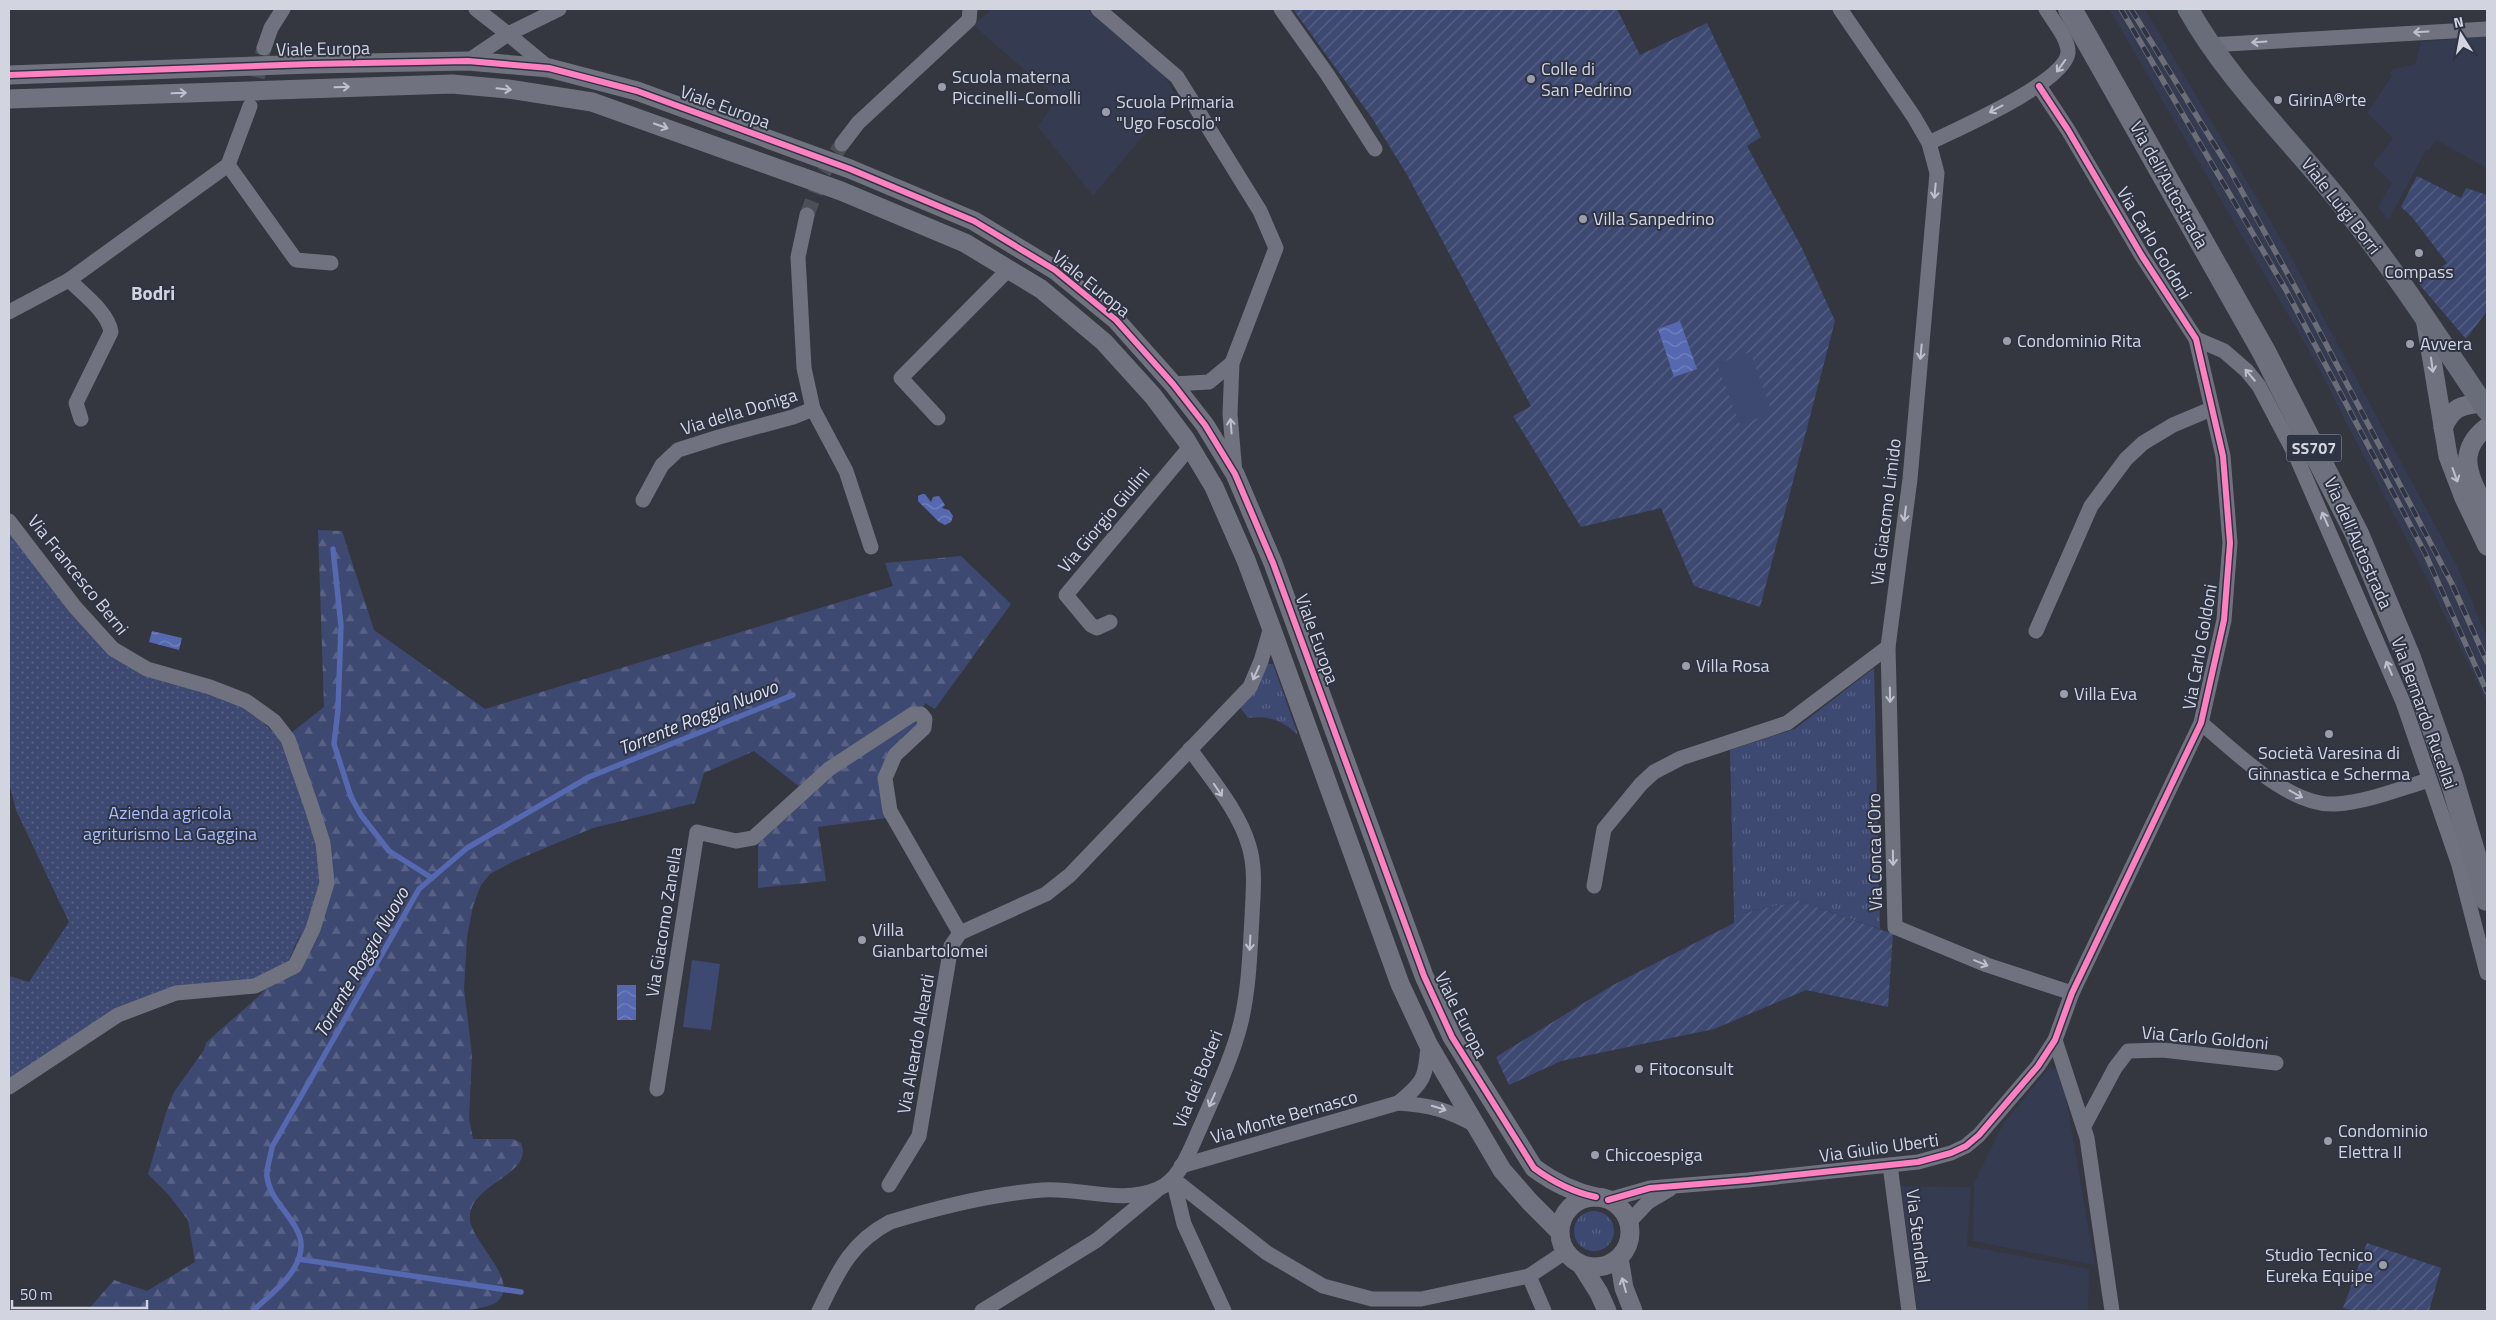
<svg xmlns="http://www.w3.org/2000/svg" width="2496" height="1320" font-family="'Titillium Web',sans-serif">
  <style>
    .built { fill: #353b50 }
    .grass { fill: url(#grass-tufts) }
    .forest { fill: url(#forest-firs) }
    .park { fill: url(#park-dots) }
    .garden { fill: url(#garden-furrows) }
    .pitch { fill: #3e4972 }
    .water { fill: url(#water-waves) }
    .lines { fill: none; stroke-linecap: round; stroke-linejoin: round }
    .stream { stroke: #5568b0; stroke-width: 5.5 }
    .minor-tunnel { stroke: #4c4f58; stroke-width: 15; stroke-dasharray: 15 8; stroke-linecap: butt }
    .minor { stroke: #70737f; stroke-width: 15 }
    .tertiary { stroke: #70737f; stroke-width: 19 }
    .secondary { stroke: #686d79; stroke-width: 21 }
    .trunk { stroke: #6e707e; stroke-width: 24 }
    .rail-casing { stroke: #6b6e77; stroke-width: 5.5 }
    .rail { stroke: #2f3445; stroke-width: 4; stroke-dasharray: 11; stroke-linecap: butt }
    .cycleway-casing { stroke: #2f3445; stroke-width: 9 }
    .cycleway { stroke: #ff80c0; stroke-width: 6 }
    .oneway { stroke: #bec1cd }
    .poi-dot { fill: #9b9ea8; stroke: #2f3445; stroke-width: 2 }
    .labels { text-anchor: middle; stroke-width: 4; stroke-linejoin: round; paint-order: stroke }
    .shield { fill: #2f3445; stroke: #a1a5b2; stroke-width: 1 }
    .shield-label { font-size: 16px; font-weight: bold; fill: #d2d5e0 }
    .street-label { font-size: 18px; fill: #d2d5e0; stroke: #2f3445 }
    .poi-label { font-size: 18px; fill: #d2d5e0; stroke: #2f3445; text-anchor: start }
    .park-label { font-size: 18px; fill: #a9bdfc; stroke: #2f3445 }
    .neighbourhood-label { font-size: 19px; font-weight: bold; fill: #d2d5e0; stroke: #2f3445 }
    .water-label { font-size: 19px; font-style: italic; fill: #d8dff5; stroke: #2f3445 }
  </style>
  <defs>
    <pattern id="grass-tufts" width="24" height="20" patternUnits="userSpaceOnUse" patternTransform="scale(1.25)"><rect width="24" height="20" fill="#3e4972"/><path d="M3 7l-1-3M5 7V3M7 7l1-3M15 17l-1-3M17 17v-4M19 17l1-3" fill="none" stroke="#596286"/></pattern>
    <pattern id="forest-firs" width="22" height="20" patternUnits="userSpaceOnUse" patternTransform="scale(1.25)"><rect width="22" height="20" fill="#3e4972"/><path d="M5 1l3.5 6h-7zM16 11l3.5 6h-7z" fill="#596286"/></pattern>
    <pattern id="park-dots" width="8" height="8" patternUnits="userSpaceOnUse" patternTransform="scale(1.25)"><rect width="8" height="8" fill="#3e4972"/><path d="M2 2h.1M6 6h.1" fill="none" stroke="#596286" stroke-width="1.8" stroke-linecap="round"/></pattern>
    <pattern id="garden-furrows" width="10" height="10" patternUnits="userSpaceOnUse" patternTransform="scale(1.25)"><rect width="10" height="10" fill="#3e4972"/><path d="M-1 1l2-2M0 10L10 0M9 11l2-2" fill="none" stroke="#596286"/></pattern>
    <pattern id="water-waves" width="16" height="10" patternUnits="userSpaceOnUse" patternTransform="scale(1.25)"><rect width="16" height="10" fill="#5568b0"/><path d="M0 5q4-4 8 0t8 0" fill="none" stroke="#7484be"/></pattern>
  </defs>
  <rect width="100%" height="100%" fill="#343740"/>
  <g class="built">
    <path d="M992,9H1087L1162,71L1176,97L1093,196L1038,127L1057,98L973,25Z"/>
    <path d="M2109,9H2145L2284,244L2457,566L2487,637V703L2426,577L2311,354Z"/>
    <path d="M2487,36V168L2436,140L2429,151L2426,150L2388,221L2378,207L2392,183L2373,164L2393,138L2367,113L2392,76L2390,73L2393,69L2415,64L2421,42Z"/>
    <path d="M2049,1068L2061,1070L2095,1265L1973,1241L1974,1183L2003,1124Z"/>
    <path d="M1901,1186L1971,1187L1967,1246L2089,1269L2088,1311H1917Z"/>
  </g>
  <g class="grass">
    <path d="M1267,664H1273L1298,735C1283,721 1269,715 1248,718L1240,707Z"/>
    <path d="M1874,668L1880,929L1799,901L1734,915L1730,750L1795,729Z"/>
    <circle cx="1594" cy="1231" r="20"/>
  </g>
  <path class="forest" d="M318,530L342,531L374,630L485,709L893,586L885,563L961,556L1011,604L935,709L925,703L918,725L891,752L886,818L818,827L826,881L758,888V839L806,792L754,751L704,773L695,803L593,828L514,861L490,874L481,885L473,906L467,937L464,989L472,1055L469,1118L473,1139H513L521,1143C535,1176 467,1183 470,1220C472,1242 520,1281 498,1301C491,1307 477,1308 469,1311H87L114,1280L147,1291L195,1262L188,1220L168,1194L148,1174L166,1113L174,1092L204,1050L206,1043C241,1009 285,983 300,935L291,733L324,707Z"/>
  <path class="park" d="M9,530L112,652L242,704L283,741L318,841L321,883L289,960L253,982L171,988L9,1081V976L29,982L69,922L16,810L9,783Z"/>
  <g class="garden">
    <path d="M1293,9H1617L1640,55L1707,23L1761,137L1747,146L1802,248L1835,321L1760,607L1694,586L1661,508L1581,527L1513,416L1531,406L1406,173L1372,118Z"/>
    <path d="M2417,176L2461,198L2466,188L2487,195V311L2466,339L2419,284L2447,263L2412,217L2401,207Z"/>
    <path d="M1799,901L1893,934L1888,1007L1806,990L1714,1029L1561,1061L1509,1085L1496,1057L1613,985L1734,923V915Z"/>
    <path d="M2367,1243L2441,1268L2429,1311H2355L2343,1308Z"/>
  </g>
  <g class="pitch">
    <path d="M1750,352L1772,413L1740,425L1717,364Z"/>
    <path d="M692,960L720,964L711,1030L683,1027Z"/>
  </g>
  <g class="water">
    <path d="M1680,321L1697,369L1674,377L1658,329Z"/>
    <path d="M922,494H925L931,502L933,497L939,496L945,505L942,508L949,510L953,516L951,522L945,525L939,522L918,501V496Z"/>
    <path d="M152,631L182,638L179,650L149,642Z"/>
    <rect x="617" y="985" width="19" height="35"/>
  </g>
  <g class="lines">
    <g class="stream">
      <path d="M333,549L341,626L338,710L334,744L351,797L361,815L389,851L432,878"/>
      <path d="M298,1259L521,1292"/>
      <path d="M253,1311C266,1298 284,1285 293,1270C320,1228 272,1213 267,1177C266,1168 271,1156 272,1147L419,889L467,848L589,777L793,695"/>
    </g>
    <g class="minor-tunnel">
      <path d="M252,100L264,48"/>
      <path d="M807,215L822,175L842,144"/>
    </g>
    <g class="minor">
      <path d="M476,9L508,34L559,9"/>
      <path d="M1098,9L1177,77L1260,211L1276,248L1232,363L1230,414L1235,474"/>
      <path d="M1281,9L1327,74L1375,149"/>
      <path d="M1840,9L1914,117L1929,143L1937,173L1910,479L1888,647L1895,927L1987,965L2072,993"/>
      <path d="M2209,45L2487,29"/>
      <path d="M264,48L271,28L283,9"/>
      <path d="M468,61L508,34L549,68"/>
      <path d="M1929,143C1957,129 2064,83 2068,53C2069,39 2053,21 2046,9"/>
      <path d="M842,144L858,123L969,20L970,9"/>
      <path d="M228,165L296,260L331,263"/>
      <path d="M807,215L798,257L804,368L813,409L846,471L871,547"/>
      <path d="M69,280C83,294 108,312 111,332L76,403L81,419"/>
      <path d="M9,312L69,280L228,165L250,106"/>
      <path d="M2196,339L2224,351L2247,371L2259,386L2296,456L2403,702L2459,865L2487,973"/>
      <path d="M1173,384L1209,382L1232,363"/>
      <path d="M938,418L901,378L1008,270"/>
      <path d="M643,500L662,465L678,450L719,437L793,417L813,409"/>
      <path d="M9,521L75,607L113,649L147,669L210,687L246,701L274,721L288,739L312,808L323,843L327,883L313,929L295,966L255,986L176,993L118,1015L9,1087"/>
      <path d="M1110,622L1097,628L1091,625L1066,595L1190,447"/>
      <path d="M2036,631L2091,506L2126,459L2143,443L2173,425L2211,409"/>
      <path d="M2201,723C2235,751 2289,807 2336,804C2367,802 2399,789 2429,780"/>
      <path d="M1594,886L1604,829L1641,784L1654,772L1681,758L1787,723L1888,647"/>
      <path d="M2055,1040L2087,1138L2112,1311"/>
      <path d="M657,1089L697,832L736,841L753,838L829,769L913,714H921L925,719L924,728L895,755L885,778L890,811L960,933"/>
      <path d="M1398,1103C1424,1082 1426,1078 1428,1044"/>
      <path d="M2084,1126L2115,1068L2128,1051L2163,1050L2276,1063"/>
      <path d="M1890,1165L1909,1311"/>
      <path d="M1181,1166L1398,1103C1431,1105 1448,1110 1477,1126"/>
      <path d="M1173,1179L1267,1253L1323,1286L1372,1299H1421L1529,1276"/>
      <path d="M1173,1179L1184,1224L1224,1311"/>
      <path d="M889,1185L919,1136L951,946L960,933L1046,894L1070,875L1250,687L1261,661L1271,627"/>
      <path d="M1608,1200L1650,1188L1748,1180L1918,1162L1951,1153L1966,1146L1979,1135L2038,1066L2055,1040L2072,993L2201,723L2224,620L2230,543L2223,456L2196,339L2142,256L2068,130L2039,86"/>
      <path d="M1629,1222L1648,1202L1670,1189"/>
      <path d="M819,1311C838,1272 850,1243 890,1222C939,1207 992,1194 1042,1190C1080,1187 1121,1205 1158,1189C1181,1179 1190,1149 1200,1128C1215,1093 1232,1059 1241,1022C1249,988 1250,952 1252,917C1253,893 1256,869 1249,846C1239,811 1211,779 1190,749"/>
      <path d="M982,1311L1097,1240L1156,1191"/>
      <path d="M1544,1311L1529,1276L1565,1252"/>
    </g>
    <g class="tertiary">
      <path d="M9,75L312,64L468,61L549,68L637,91L850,169L974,221L1055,270L1116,320L1173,384L1205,425L1235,474L1273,563L1424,976L1452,1037L1534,1168C1553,1182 1572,1192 1596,1197"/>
      <path d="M9,99L452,84L508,89L592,102L841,191L965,243L1041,289L1104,342L1153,396L1186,440L1214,487L1246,560L1271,627L1400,984L1428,1044L1502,1170L1530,1202L1559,1231"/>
      <path d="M2425,318L2448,456L2464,498L2487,546"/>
      <path d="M2487,427C2452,454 2473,481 2487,513"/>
      <path d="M2443,428C2452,407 2461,405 2483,403"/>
      <circle cx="1595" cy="1232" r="35"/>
      <path d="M1619,1258L1624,1288L1633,1311"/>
      <path d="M1582,1266L1599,1293L1607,1311"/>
    </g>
    <path class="secondary" d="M2188,9C2229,82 2293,142 2345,208C2396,272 2441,342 2487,410"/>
    <path class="trunk" d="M2070,9L2264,352L2357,534L2409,658L2451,777L2487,899"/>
    <g class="rail-casing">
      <g id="rail">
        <path d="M2121,9L2286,290L2425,553L2487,692"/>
        <path d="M2131,9L2230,170L2316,325L2452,584L2487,662"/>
      </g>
    </g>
    <use href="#rail" class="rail"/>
    <g class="cycleway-casing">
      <g id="cycleway">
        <path d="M9,75L312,64L468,61L549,68L637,91L850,169L974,221L1055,270L1116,320L1173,384L1205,425L1235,474L1273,563L1424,976L1452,1037L1534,1168C1553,1182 1572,1192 1596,1197"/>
        <path d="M1608,1200L1650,1188L1748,1180L1918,1162L1951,1153L1966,1146L1979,1135L2038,1066L2055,1040L2072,993L2201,723L2224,620L2230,543L2223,456L2196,339L2142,256L2068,130L2039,86"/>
      </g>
    </g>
    <use href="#cycleway" class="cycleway"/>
  </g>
  <defs><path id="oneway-shaft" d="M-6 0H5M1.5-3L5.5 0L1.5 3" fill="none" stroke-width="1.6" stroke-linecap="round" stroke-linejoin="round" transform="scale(1.25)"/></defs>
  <g class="oneway">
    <use href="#oneway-shaft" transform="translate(2421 32) rotate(177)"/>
    <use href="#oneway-shaft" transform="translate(2259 42) rotate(176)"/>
    <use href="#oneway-shaft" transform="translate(2061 66) rotate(126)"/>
    <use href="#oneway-shaft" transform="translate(342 87) rotate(-2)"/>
    <use href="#oneway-shaft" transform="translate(504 89) rotate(6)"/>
    <use href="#oneway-shaft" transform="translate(179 93) rotate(-2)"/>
    <use href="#oneway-shaft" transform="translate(1996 109) rotate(152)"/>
    <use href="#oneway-shaft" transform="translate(661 126) rotate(19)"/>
    <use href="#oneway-shaft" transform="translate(1935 191) rotate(95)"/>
    <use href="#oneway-shaft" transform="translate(1921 352) rotate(95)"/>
    <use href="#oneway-shaft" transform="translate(2432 365) rotate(82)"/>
    <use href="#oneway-shaft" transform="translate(2250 375) rotate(-130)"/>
    <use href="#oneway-shaft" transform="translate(1231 426) rotate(-95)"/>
    <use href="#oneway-shaft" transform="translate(2455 475) rotate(70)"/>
    <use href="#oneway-shaft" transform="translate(1905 514) rotate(97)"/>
    <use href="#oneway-shaft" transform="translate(2325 519) rotate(-114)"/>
    <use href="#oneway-shaft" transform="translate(2389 668) rotate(-113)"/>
    <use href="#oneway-shaft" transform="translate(1256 673) rotate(114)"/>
    <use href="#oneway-shaft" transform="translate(1890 695) rotate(89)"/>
    <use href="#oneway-shaft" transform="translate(1218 790) rotate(56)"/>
    <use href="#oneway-shaft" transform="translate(2296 794) rotate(29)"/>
    <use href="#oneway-shaft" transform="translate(1893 858) rotate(89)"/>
    <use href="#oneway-shaft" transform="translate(1250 943) rotate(93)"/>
    <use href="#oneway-shaft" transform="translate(1981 963) rotate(22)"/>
    <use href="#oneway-shaft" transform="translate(1212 1100) rotate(114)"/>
    <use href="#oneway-shaft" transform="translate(1439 1108) rotate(17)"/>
    <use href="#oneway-shaft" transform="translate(1624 1285) rotate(-106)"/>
  </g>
  <g class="poi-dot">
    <circle cx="1531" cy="79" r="5"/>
    <circle cx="942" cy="87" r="5"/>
    <circle cx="2278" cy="100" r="5"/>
    <circle cx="1106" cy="112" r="5"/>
    <circle cx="1583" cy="219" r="5"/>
    <circle cx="2419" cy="253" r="5"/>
    <circle cx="2007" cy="341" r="5"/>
    <circle cx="2410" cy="344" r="5"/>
    <circle cx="1686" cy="666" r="5"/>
    <circle cx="2064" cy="694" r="5"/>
    <circle cx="2329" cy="734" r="5"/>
    <circle cx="862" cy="940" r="5"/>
    <circle cx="1639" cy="1069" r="5"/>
    <circle cx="2328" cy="1141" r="5"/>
    <circle cx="1595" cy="1155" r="5"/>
    <circle cx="2383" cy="1265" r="5"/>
  </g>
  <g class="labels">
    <rect class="shield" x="2286.5" y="434.5" width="55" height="27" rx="4"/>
    <g class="shield-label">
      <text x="2314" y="454">SS707</text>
    </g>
    <g class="street-label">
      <text transform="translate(323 49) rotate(-1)" y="6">Viale Europa</text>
      <text transform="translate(725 107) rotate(20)" y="6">Viale Europa</text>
      <text transform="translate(2169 185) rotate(61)" y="6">Via dell'Autostrada</text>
      <text transform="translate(2341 206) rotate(52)" y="6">Viale Luigi Borri</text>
      <text transform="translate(2154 243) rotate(59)" y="6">Via Carlo Goldoni</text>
      <text transform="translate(1091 284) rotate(39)" y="6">Viale Europa</text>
      <text transform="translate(739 412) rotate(-17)" y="6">Via della Doniga</text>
      <text transform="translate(1886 512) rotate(-83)" y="6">Via Giacomo Limido</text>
      <text transform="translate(1104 520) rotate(-50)" y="6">Via Giorgio Giulini</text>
      <text transform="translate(2358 543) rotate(66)" y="6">Via dell'Autostrada</text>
      <text transform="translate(78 575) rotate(51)" y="6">Via Francesco Berni</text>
      <text transform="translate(1317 639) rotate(70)" y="6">Viale Europa</text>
      <text transform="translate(2200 647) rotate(-80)" y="6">Via Carlo Goldoni</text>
      <text transform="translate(2424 713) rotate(70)" y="6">Via Bernardo Rucellai</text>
      <text transform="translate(1875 852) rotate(-91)" y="6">Via Conca d'Oro</text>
      <text transform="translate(664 922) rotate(-81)" y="6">Via Giacomo Zanella</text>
      <text transform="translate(1461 1015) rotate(63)" y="6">Viale Europa</text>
      <text transform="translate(2205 1038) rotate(5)" y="6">Via Carlo Goldoni</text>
      <text transform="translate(916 1044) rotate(-80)" y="6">Via Aleardo Aleardi</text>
      <text transform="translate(1198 1079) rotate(-68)" y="6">Via dei Boderi</text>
      <text transform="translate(1284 1117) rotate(-16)" y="6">Via Monte Bernasco</text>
      <text transform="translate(1879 1148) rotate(-8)" y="6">Via Giulio Uberti</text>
      <text transform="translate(1918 1236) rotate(83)" y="6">Via Stendhal</text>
    </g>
    <g class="poi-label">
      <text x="1541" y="75">Colle di<tspan x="1541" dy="21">San Pedrino</tspan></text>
      <text x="952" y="83">Scuola materna<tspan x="952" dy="21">Piccinelli-Comolli</tspan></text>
      <text x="2288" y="106">GirinA®rte</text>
      <text x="1116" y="108">Scuola Primaria<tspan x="1116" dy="21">"Ugo Foscolo"</tspan></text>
      <text x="1593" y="225">Villa Sanpedrino</text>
      <text x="2419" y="278" text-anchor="middle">Compass</text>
      <text x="2017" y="347">Condominio Rita</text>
      <text x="2420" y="350">Avvera</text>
      <text x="1696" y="672">Villa Rosa</text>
      <text x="2074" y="700">Villa Eva</text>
      <text x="2329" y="759" text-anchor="middle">Società Varesina di<tspan x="2329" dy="21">Ginnastica e Scherma</tspan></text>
      <text x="872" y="936">Villa<tspan x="872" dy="21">Gianbartolomei</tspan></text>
      <text x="1649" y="1075">Fitoconsult</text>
      <text x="2338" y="1137">Condominio<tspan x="2338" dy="21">Elettra II</tspan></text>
      <text x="1605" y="1161">Chiccoespiga</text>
      <text x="2373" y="1261" text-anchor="end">Studio Tecnico<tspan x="2373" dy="21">Eureka Equipe</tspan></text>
    </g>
    <g class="park-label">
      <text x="170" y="819">Azienda agricola<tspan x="170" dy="21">agriturismo La Gaggina</tspan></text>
    </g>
    <g class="neighbourhood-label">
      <text x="153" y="300">Bodri</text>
    </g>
    <g class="water-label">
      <text transform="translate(698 717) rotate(-22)" y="7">Torrente Roggia Nuovo</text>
      <text transform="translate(361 962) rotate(-60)" y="7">Torrente Roggia Nuovo</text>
    </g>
  </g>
  <rect width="2496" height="1320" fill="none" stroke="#d2d5e0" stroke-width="20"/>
  <g transform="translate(2461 35) rotate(349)" stroke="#2f3445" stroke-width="4" paint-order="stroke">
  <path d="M0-4L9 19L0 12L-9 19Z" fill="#d2d5e0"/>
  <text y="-8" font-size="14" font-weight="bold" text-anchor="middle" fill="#d2d5e0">N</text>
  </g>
  <path d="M12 1300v8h135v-8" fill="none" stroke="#d2d5e0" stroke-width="2.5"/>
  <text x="20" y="1300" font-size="15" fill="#d2d5e0" stroke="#2f3445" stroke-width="4" paint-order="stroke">50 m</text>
</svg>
